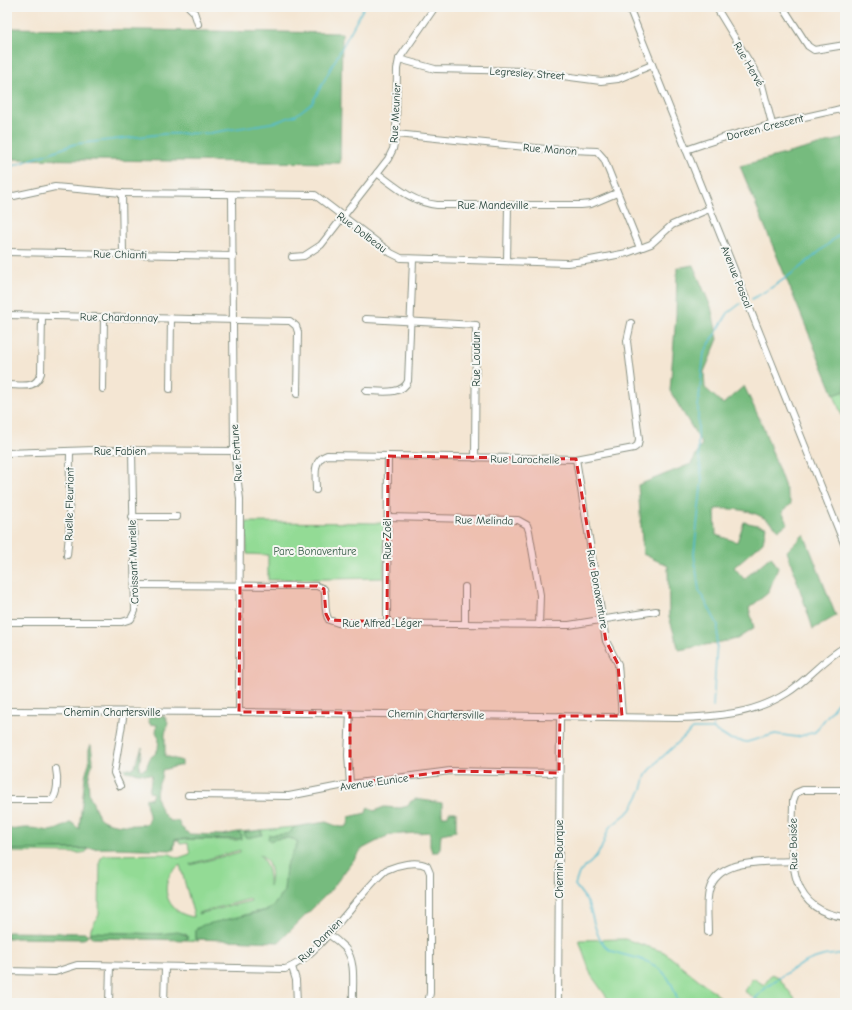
<svg xmlns="http://www.w3.org/2000/svg" width="852" height="1010" font-family="'Comic Neue',sans-serif">
  <style>
    .green { fill: #93db95; stroke: #598c64; fill-rule: evenodd }
    .forest { fill: #76bb7e; stroke: #4a7c59 }
    .lines { fill: none; stroke-linecap: round; stroke-linejoin: round }
    .stream { stroke: #53bcd0; stroke-width: 1.5 }
    .minor-casing { stroke: #8a9284; stroke-width: 8 }
    .minor { stroke: #fff; stroke-width: 6 }
    .marked { fill: #d62828; fill-opacity: 0.2; stroke: #d62828; stroke-width: 3; stroke-dasharray: 8 5; stroke-linejoin: round }
    .labels { text-anchor: middle; stroke-width: 4; stroke-linejoin: round; paint-order: stroke }
    .street-label { font-size: 11px; fill: #1f3d34; stroke: #f6f6f2 }
    .park-label { font-size: 11px; fill: #365d47; stroke: #f6f6f2 }
  </style>
  <rect width="100%" height="100%" fill="#f6f6f2"/>
  <filter id="ink" filterUnits="userSpaceOnUse"><feTurbulence type="fractalNoise" baseFrequency=".025" numOctaves="2"/><feDisplacementMap in="SourceGraphic" scale="8" xChannelSelector="R" yChannelSelector="G"/><feConvolveMatrix kernelMatrix="1 2 1 2 8 2 1 2 1" color-interpolation-filters="sRGB"/></filter>
  <filter id="wash" filterUnits="userSpaceOnUse"><feTurbulence type="fractalNoise" baseFrequency=".012" numOctaves="4" result="noise"/><feDisplacementMap in="SourceGraphic" scale="16" xChannelSelector="R" yChannelSelector="G"/><feGaussianBlur stdDeviation="0.9" result="paint"/><feColorMatrix in="noise" values="0 0 0 0 0 0 0 0 0 0 0 0 0 0 0 0 0 1.4 0 .05"/><feComposite in="paint" operator="in"/></filter>
  <g filter="url(#wash)">
    <rect width="100%" height="100%" fill="#f4e6d3"/>
    <g class="green">
      <path d="M845,391V424L834,395Z"/>
      <path d="M246,522L384,523V578L268,580V555L247,554Z"/>
      <path d="M294,827L291,834L277,835L274,839L287,838L297,840V847L286,866L284,891L274,905L268,910L255,912L196,929V939L199,941L186,940L187,939L186,934C176,931 168,934 158,934C136,933 113,932 91,933L90,935L91,928L99,915L100,860L103,855L170,854L178,858L190,854L188,843L180,844L179,840H175L174,850H173L175,839L238,840V832L250,831L245,832L247,838L262,833L261,830ZM240,850V852L190,865V864ZM259,854C270,859 273,875 269,886C270,875 267,862 259,854ZM180,865L194,916V917C165,914 156,881 180,865ZM250,899L251,901L198,914V913Z"/>
      <path d="M88,849L86,852L81,853L7,852V850Z"/>
      <path d="M625,939L664,952L723,999L726,1003H611L591,975L579,940Z"/>
      <path d="M772,974L778,977L798,1003H762L744,991L753,978L764,985Z"/>
    </g>
    <g class="forest">
      <path d="M7,28L342,33L340,163L7,159Z"/>
      <path d="M845,138V391L834,395L740,166Z"/>
      <path d="M693,265L711,307L718,339L704,372L705,388L723,404L744,386L762,424L791,504L782,512L788,523L779,530C760,511 742,508 715,509L716,535L737,542L744,522L766,527L763,542L734,567L744,579L771,556L778,568L768,593L749,608L754,628L737,639L679,650L669,617L668,566L643,554L638,485L691,464L702,444L670,391L676,315L677,268Z"/>
      <path d="M804,534L836,616L813,629L787,551Z"/>
      <path d="M164,716L168,722L165,734V756L182,761V765L162,770C162,779 160,780 157,788C154,799 162,815 170,821H178L181,827L189,834L222,835L238,832L241,834V839H175L173,850L115,848L7,850V828C15,831 18,828 26,828C50,828 46,837 71,822L79,829L85,777L89,763V749L91,745L93,760L88,779L89,794L99,817C106,826 137,827 148,823C152,815 145,807 146,798L151,799L153,793L149,792L152,775L125,771L124,768L131,769L135,766L142,747L139,768L142,770L146,768L150,758L155,754L158,749L159,738L156,732L157,725L150,724L148,719L150,717Z"/>
      <path d="M415,799L442,803V816H448L449,812H456V831L441,834L440,848L438,852H432L430,846V832L389,835L362,849L330,891L279,942L196,939V929L203,925L268,910L274,905L284,891L286,866L298,842C292,836 277,837 270,841L268,838L269,835L289,834L294,827L326,822L339,827H345L348,825L349,817L366,813L368,807L374,811L384,807L400,808L408,806L410,802Z"/>
      <path d="M261,830L262,835L247,838L243,835L245,832Z"/>
      <path d="M7,932L86,933L88,935L86,938L83,939L9,938H7Z"/>
      <path d="M92,932L159,934L178,932L188,936L186,940L92,938L90,935Z"/>
    </g>
    <g class="lines">
      <g class="stream">
        <path d="M7,168L75,144L163,134L210,133L276,122L296,115L312,103L364,7"/>
        <path d="M752,299C786,281 817,255 845,229"/>
        <path d="M713,707L718,625L699,590L694,554L702,479L698,450V407L704,353L728,313L740,304"/>
        <path d="M713,729V724"/>
        <path d="M678,1003C672,974 657,962 629,956C622,954 613,953 607,948C595,937 594,919 589,906C587,899 580,892 575,885L579,873L594,859L601,849L609,828L631,810L642,789L646,775L659,760L693,729H713L729,739L747,742L775,734L797,737L815,732L845,693"/>
        <path d="M752,1003C765,984 806,957 829,955C834,954 840,955 845,956"/>
      </g>
    </g>
  </g>
  <g filter="url(#ink)">
    <g class="lines">
      <g class="minor-casing">
        <g id="minor">
          <path d="M189,7L194,12L198,24"/>
          <path d="M467,7H535"/>
          <path d="M629,7L845,546"/>
          <path d="M716,7L761,81L772,124"/>
          <path d="M783,7L808,46L814,50L845,45"/>
          <path d="M843,7L845,24"/>
          <path d="M399,59L435,69L524,71L601,81L618,79L652,65"/>
          <path d="M396,134L546,149L597,151L604,159L640,248"/>
          <path d="M686,150C738,131 791,120 845,108"/>
          <path d="M377,173C396,187 412,202 437,205H581L591,204L617,193"/>
          <path d="M122,193L123,254"/>
          <path d="M7,195L14,196L55,187L122,193L315,195L391,253L401,258L567,263L585,261L627,253L651,244L672,225L709,209"/>
          <path d="M232,195L234,451L240,499L239,712"/>
          <path d="M7,252L233,256"/>
          <path d="M292,257L304,256L321,245L388,159L393,149L396,134L397,69L399,59L435,7"/>
          <path d="M507,261L508,206"/>
          <path d="M7,315L290,321L296,326L298,332L297,394"/>
          <path d="M366,319L476,325L475,458"/>
          <path d="M7,385C22,385 36,390 41,373L42,316"/>
          <path d="M103,389L104,317"/>
          <path d="M170,389L171,318"/>
          <path d="M366,391C379,391 402,396 408,381L413,260"/>
          <path d="M7,453L94,450L234,451"/>
          <path d="M576,459L606,641L618,664L622,716"/>
          <path d="M316,490C316,476 312,460 327,455L576,459L634,448L638,445L639,439L627,341L631,323"/>
          <path d="M132,517H177"/>
          <path d="M388,517L518,520L527,525L529,531L540,595L539,625"/>
          <path d="M67,555L69,535L70,452"/>
          <path d="M135,585L317,586L324,589C327,599 323,611 329,620L338,623L569,625L656,611"/>
          <path d="M7,622H122L131,619L135,611L132,451"/>
          <path d="M387,622L388,456"/>
          <path d="M465,624V587"/>
          <path d="M7,711L239,712L677,718C716,717 754,714 787,693C808,680 823,659 845,647"/>
          <path d="M350,713L348,755L350,784"/>
          <path d="M120,786L114,773L124,712"/>
          <path d="M845,790H803L796,793L793,801C793,847 781,910 845,917"/>
          <path d="M188,795L289,796L350,784L450,771L559,773"/>
          <path d="M7,800H52C58,793 58,778 56,769"/>
          <path d="M708,932C708,919 706,904 709,891C718,857 765,863 793,861"/>
          <path d="M328,934C334,938 340,943 345,948C357,962 352,986 353,1003"/>
          <path d="M292,967L296,980L297,1003"/>
          <path d="M7,971L55,972L77,965H89L285,969C317,960 358,893 386,870C397,865 416,860 427,866L430,873V993L428,1003"/>
          <path d="M109,1003L110,966"/>
          <path d="M164,1003L165,968"/>
          <path d="M558,1003L560,716"/>
        </g>
      </g>
      <use href="#minor" class="minor"/>
    </g>
  </g>
  <path class="marked" d="M388,456L576,459L606,641L618,664L622,716H560L559,773L450,771L350,784V713L239,712L240,586H317L324,589L326,614L329,620L387,622Z"/>
  <g class="labels">
    <g class="street-label">
      <text transform="translate(749 64) rotate(60)" y="4">Rue Hervé</text>
      <text transform="translate(527 73) rotate(4)" y="4">Legresley Street</text>
      <text transform="translate(395 113) rotate(-87)" y="4">Rue Meunier</text>
      <text transform="translate(765 127) rotate(-14)" y="4">Doreen Crescent</text>
      <text transform="translate(550 149) rotate(4)" y="4">Rue Manon</text>
      <text x="493" y="209">Rue Mandeville</text>
      <text transform="translate(362 232) rotate(37)" y="4">Rue Dolbeau</text>
      <text transform="translate(120 254) rotate(1)" y="4">Rue Chianti</text>
      <text transform="translate(737 277) rotate(68)" y="4">Avenue Pascal</text>
      <text transform="translate(119 317) rotate(1)" y="4">Rue Chardonnay</text>
      <text transform="translate(476 359) rotate(-90)" y="4">Rue Loudun</text>
      <text x="120" y="455">Rue Fabien</text>
      <text transform="translate(236 453) rotate(-94)" y="4">Rue Fortune</text>
      <text transform="translate(525 459) rotate(1)" y="4">Rue Larochelle</text>
      <text transform="translate(69 504) rotate(-89)" y="4">Ruelle Fleuriant</text>
      <text transform="translate(484 520) rotate(1)" y="4">Rue Melinda</text>
      <text transform="translate(387 539) rotate(-90)" y="4">Rue Zoël</text>
      <text transform="translate(133 562) rotate(-92)" y="4">Croissant Murielle</text>
      <text transform="translate(598 589) rotate(80)" y="4">Rue Bonaventure</text>
      <text x="382" y="627">Rue Alfred-Léger</text>
      <text x="112" y="716">Chemin Chartersville</text>
      <text transform="translate(436 714) rotate(1)" y="4">Chemin Chartersville</text>
      <text transform="translate(374 782) rotate(-8)" y="4">Avenue Eunice</text>
      <text transform="translate(793 844) rotate(-91)" y="4">Rue Boisée</text>
      <text transform="translate(559 859) rotate(-90)" y="4">Chemin Bourque</text>
      <text transform="translate(320 940) rotate(-45)" y="4">Rue Damien</text>
    </g>
    <g class="park-label">
      <text x="315" y="555">Parc Bonaventure</text>
    </g>
  </g>
  <rect width="852" height="1010" fill="none" stroke="#f6f6f2" stroke-width="24"/>
</svg>
